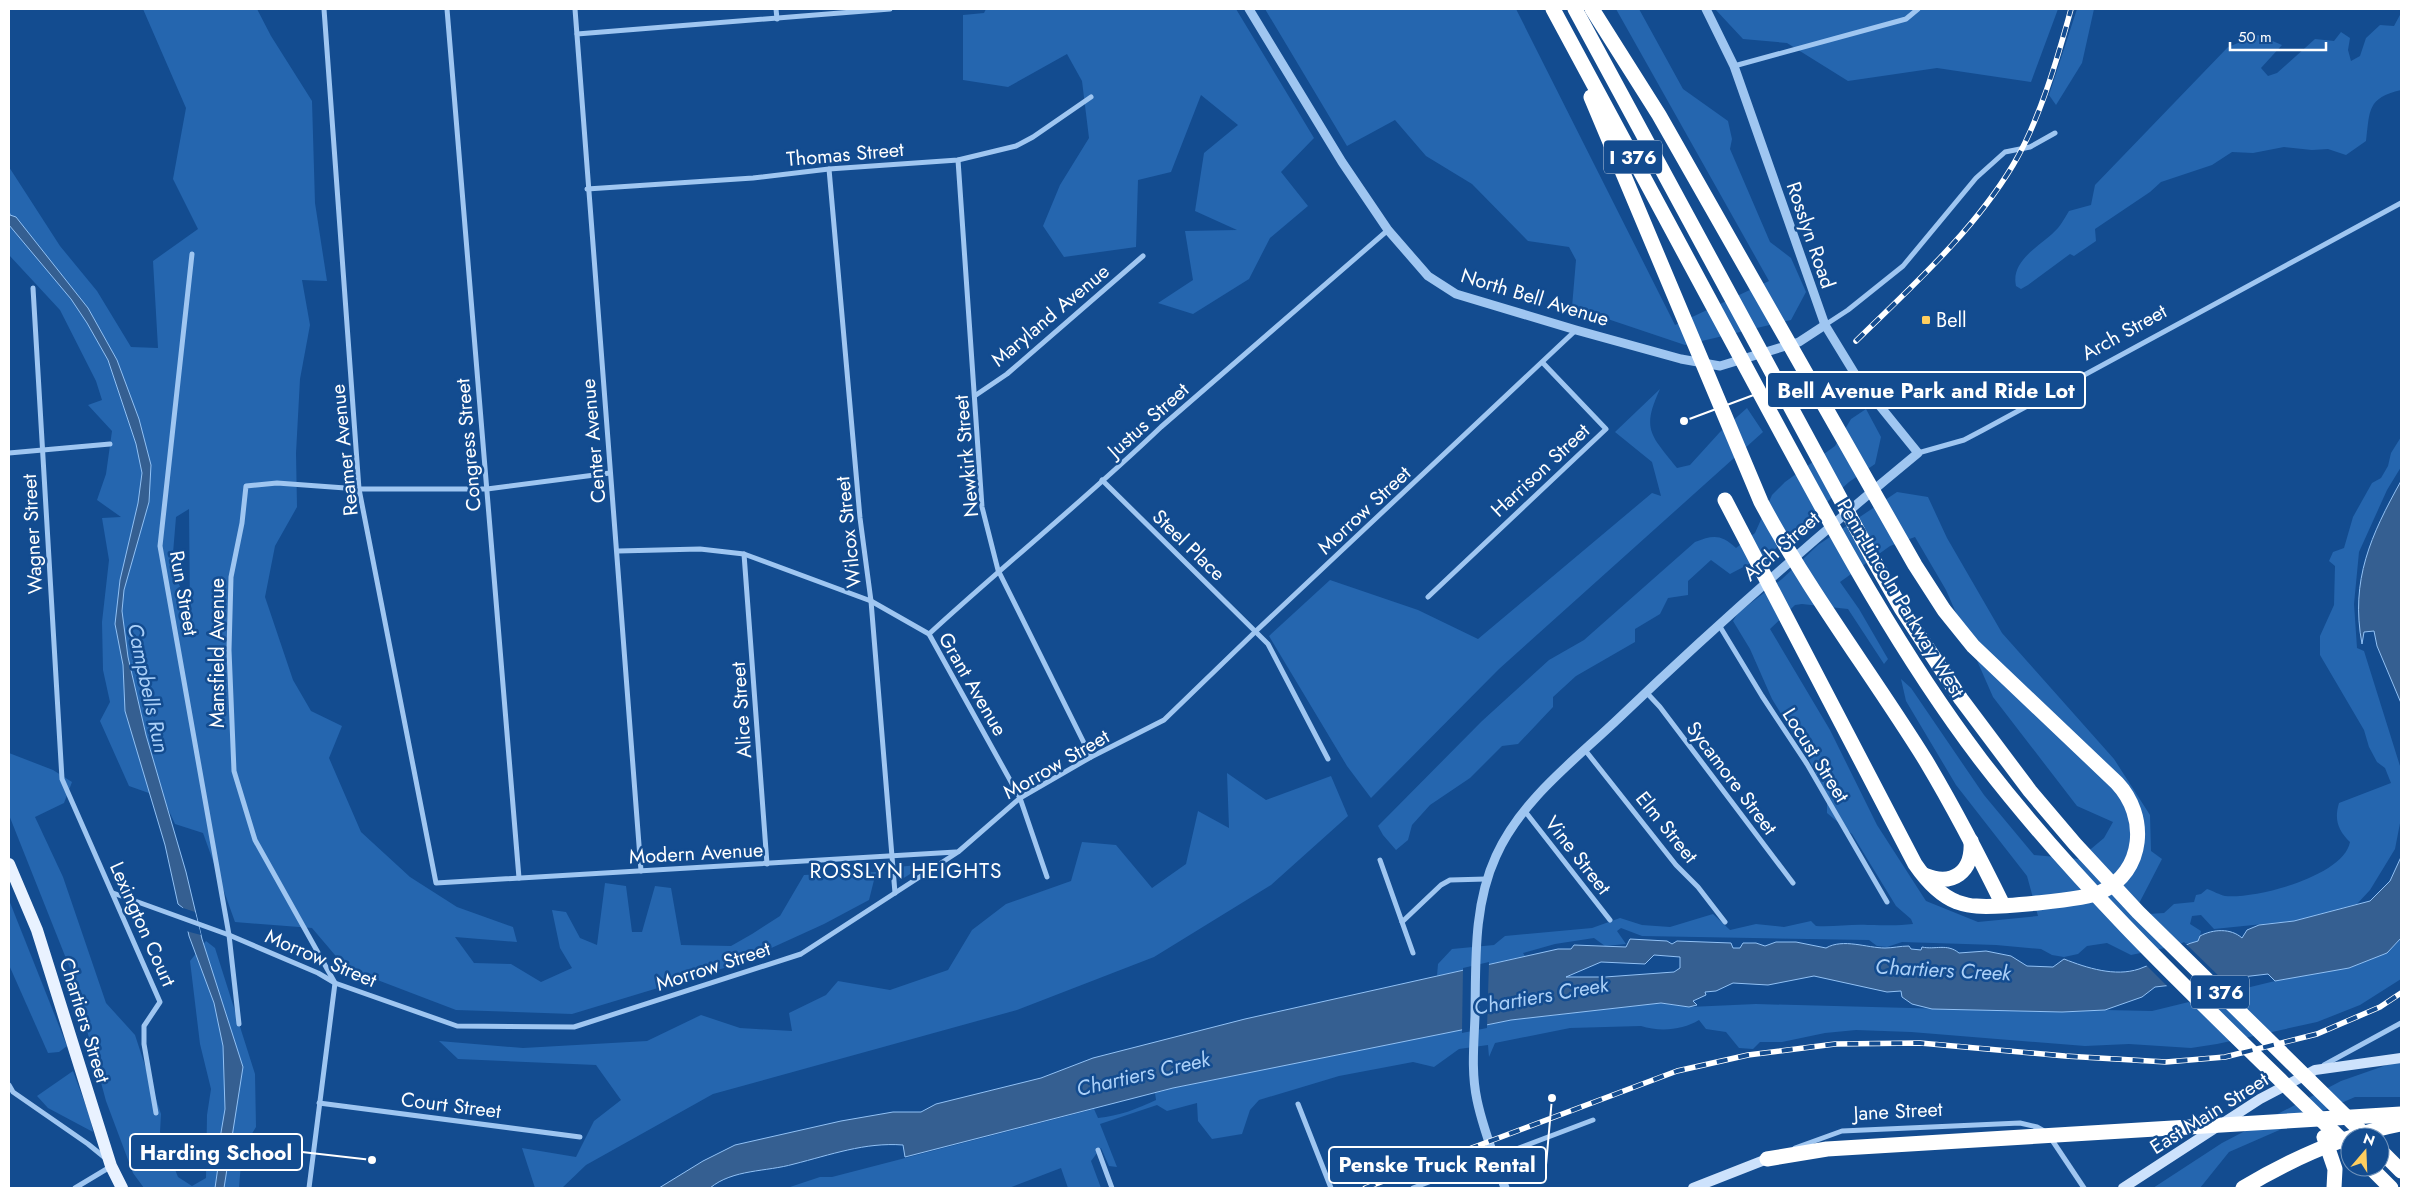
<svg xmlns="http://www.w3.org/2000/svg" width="2410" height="1197" font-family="Jost,sans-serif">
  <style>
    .green { fill: #2566af; fill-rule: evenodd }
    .water { fill: #355f91; stroke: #91c1f5; fill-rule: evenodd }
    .pier { fill: #134c90 }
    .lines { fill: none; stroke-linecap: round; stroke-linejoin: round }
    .minor { stroke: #9fc6f1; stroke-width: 5 }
    .tertiary { stroke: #9fc6f1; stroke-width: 9 }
    .secondary { stroke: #cde2fc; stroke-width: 10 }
    .primary { stroke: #e9f2ff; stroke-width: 12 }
    .motorway { stroke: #fff; stroke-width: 15 }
    .rail-casing { stroke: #fff; stroke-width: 5.5 }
    .rail { stroke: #134c90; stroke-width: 4; stroke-dasharray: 11; stroke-linecap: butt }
    .poi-dot { fill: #ffce5f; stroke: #134c90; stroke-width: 2 }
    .labels { text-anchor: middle; stroke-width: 5; stroke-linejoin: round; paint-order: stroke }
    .shield { fill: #134c90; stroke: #b8c9de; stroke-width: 1 }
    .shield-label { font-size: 19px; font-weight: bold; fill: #fff }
    .street-label { font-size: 20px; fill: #fff; stroke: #134c90 }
    .poi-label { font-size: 20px; fill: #fff; stroke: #134c90; text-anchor: start }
    .water-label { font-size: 21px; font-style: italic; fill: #abd0f8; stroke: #134c90 }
    .neighbourhood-label { font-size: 21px; letter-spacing: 1px; fill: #fff; stroke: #134c90 }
    .leader { fill: none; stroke: #fff; stroke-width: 2 }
    .callout-dot { fill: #fff; stroke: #134c90; stroke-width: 2 }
    .callout { fill: #134c90; stroke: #fff; stroke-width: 2 }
    .callout-label { font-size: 21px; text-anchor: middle; font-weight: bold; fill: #fff }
  </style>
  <rect width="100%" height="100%" fill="#134c90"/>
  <g class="green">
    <path d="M143,9H257L271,36L312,101L315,203L327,281L302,280L310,325L300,379L296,453L297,507L275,546L265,597L293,680L311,711L342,726L329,758L361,832L410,877L457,907L513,927L517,942L455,937L474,963L511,964L541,982L572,968L560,948L552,910L566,912L580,938L597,945L605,883L626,886L632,932H642L655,886L671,888L681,945L731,946L752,934L780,916L804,875L876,872L869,900L824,924L734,965L572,1014L456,1010L346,968L312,928L235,922L203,833L175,824L163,798L129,786L100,721L110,702L103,670L102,622L109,560L102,518L121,517L97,500L106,474L112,431L88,405L102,400L96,381L60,310L9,255V167L60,246L97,291L131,347L158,348L153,261L198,229L173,179L186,108ZM189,509L190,614L172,565L176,517Z"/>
    <path d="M986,9H1236L1314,138L1281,172L1308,206L1270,238L1249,279L1193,314L1158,303L1193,280L1185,231L1237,230L1195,211L1204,153L1238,125L1201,95L1171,172L1138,180L1136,247L1064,257L1043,226L1060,185L1089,138L1082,81L1067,54L1008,87L963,80V15L984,13Z"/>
    <path d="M1265,9H1516L1675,325L1769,281L1616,9H1639L1683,89L1728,121L1732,139L1730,149L1770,242L1791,258L1806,292L1791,320L1685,345L1572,307L1576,260L1569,247L1528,241L1472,184L1426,156L1395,120L1347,146Z"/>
    <path d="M1715,9H2058L2031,82L1937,68L1848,81L1787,43L1743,39Z"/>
    <path d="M2077,9H2094L2082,63L2056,105L2049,95Z"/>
    <path d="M2401,13V90C2367,98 2370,110 2366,141L2346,155L2328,149L2312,150L2284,147L2253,153L2232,152L2212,165L2161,182L2150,192L2095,229L2096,241L2074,256L2070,254L2028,285L2021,289L2016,286C2010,259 2043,245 2058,228C2062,223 2066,216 2069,211L2091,205L2095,185L2228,47L2258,35L2282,45L2261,68L2268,76L2277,73L2315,39L2334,41L2341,32L2350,38L2348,50L2351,61L2360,56L2366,38L2380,25L2394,26Z"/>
    <path d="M1660,389C1641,430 1651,435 1677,468L1690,465L1720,432L1747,408L1763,432L1499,669L1371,798L1347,766L1269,636L1330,580L1418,610L1478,639L1652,493L1661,496L1652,462L1615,432Z"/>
    <path d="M1866,409L1881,437L1875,464L1849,482L1772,552L1730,574L1711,560L1688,581V595L1668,598L1660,614L1635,629V642L1576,676L1553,697V707L1518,744L1502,746L1470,778L1430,805L1412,825L1408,840L1396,850L1383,835L1378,826L1482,721L1549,660L1584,640L1695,542C1713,535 1721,534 1736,548L1755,533L1772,495L1785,482L1835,446L1851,419Z"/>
    <path d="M2401,437V467L2387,490L2359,552L2354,604L2357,648L2364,651L2400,766L2401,818L2395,849L2370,890L2357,904L2294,921L2214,929L2201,915L2192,916L2190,924L2201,931L2199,941L2131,955L2107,943L2087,946L2078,954L2064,957L2052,955L2041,949L1996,945L1902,942L1887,947L1877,946L1869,940L1642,936L1621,928L1617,931L1626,944L1605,946L1594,938L1555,944L1523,953L1525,956L1437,976L1438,964L1452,949L1494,945L1505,936L1592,928L1620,918L1642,925L1670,927L1713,914L1730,930L1756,924L1784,927L1811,921L1816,926C1834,927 1851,924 1868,925C1884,925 1897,926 1913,924L1911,919L1896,906L1852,834L1827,813V795L1807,756L1772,699L1750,649L1733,621L1738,613L1782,579L1818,545L1897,492L1928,497L1947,538L2002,633L2114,759L2150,815L2151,851L2162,859L2133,915L2164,913L2174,904L2194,902L2196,895L2201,894L2207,889C2213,891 2220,895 2225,896C2256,899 2344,876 2350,842C2338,830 2334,820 2339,803L2391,783L2385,768L2377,762L2369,747L2364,730L2320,655V636L2334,605L2335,566L2329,561L2333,552L2344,548L2353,517L2372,483L2381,478L2388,466L2391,453ZM1915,537L1946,590L1993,697L2077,806L2113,822L2104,838L2079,859L2034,855L1984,795L1911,688L1901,679L1906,701L1956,785L2027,876L2038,916L1978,922L1926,901L1877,825L1830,730L1770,629L1795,605L1802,604L1848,609L1884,664L1888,659L1859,609L1840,582L1890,546Z"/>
    <path d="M9,753L53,770L72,782L64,803L35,817L63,877L106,1003L135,1035L161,1114L160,1132L178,1177L192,1186L206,1178L207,1115L211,1089L200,1044L190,961L206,941L215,948L255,1074L256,1127L242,1150L239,1188H144L133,1173L106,1101L71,971L9,815Z"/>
    <path d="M1227,773L1266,800L1331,776L1348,816L1271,885L1154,957L1017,1010L713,1094L586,1165L562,1188H535L522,1148L576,1157L594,1121L621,1100L596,1065L458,1059L439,1041L523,1048L647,1041L701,1015L740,1028L792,1031L789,1013L826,995L838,981L890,990L948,970L972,930L1006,904L1071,881L1082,842L1116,845L1152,888L1186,864L1198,811L1229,828Z"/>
    <path d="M917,865L918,869L899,881L898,867Z"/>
    <path d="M9,900L67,1046L59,1052L48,1053L9,965Z"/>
    <path d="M2401,938V979L2360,1005L2317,1022L2217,1044L2191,1048L2129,1044L2085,1046L1911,1032L1856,1030L1825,1033L1782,1042H1760L1753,1049L1739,1048L1726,1032L1706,1029L1699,1020C1683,1030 1660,1032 1641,1026L1570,1028L1495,1043L1489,1057L1488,1045L1459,1049L1434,1067L1413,1062L1339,1076L1259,1100L1250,1110L1242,1134L1212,1139L1198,1121L1197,1103L1167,1111L1157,1105L1100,1124L1117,1167L1109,1166L1101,1148L1091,1161L1101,1188H1068L1061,1168L1009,1188H787L820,1177H832L1094,1109L1098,1118C1119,1116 1137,1109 1156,1100L1155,1093L1173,1088L1511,1020L1661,1003L1689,1007L1756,1004L2062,1012L2105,1010L2152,1011L2275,981L2349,968L2387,953Z"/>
    <path d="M2401,1060V1097H2355L2229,1152L2200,1188H2153L2222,1143L2341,1081Z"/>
    <path d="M73,1071L90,1117L93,1132L48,1108L37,1096Z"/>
  </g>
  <g class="water">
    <path d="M9,210L10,215L16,217L88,308L117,360L139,419L151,465L149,502L124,590L122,611L128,657L146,735L186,872L202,939L243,1067L224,1188H215L218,1167L216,1162L225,1109L223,1046L214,1003L189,936L183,908L178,904L165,845L125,711L123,665L115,624L120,580L138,503L142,473L136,444L108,360L87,323L71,299L9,225Z"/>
    <path d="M2401,481V703L2377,646L2374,631L2364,632L2362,644C2350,580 2371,535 2401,481Z"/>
    <path d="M2401,857V938L2387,953L2349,968L2275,981L2268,974L2155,987L2142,997L2105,1010L2062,1012L1932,1009L1912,1004L1902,997L1901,991L1887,992L1814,976L1768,985L1733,983L1716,991L1705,992L1706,995L1693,1001L1697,1005L1689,1007L1661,1003L1511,1020L1173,1088L905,1157L903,1145C865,1142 830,1155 794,1164C766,1172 733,1169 710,1188H659L703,1161L735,1145L841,1121L893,1112H921L936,1104L1041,1078L1093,1058L1245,1019L1558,949H1571L1574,945L1626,947L1630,939L1667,941L1672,944L1677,941L1731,943L1733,948H1740L1743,943H1756L1765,946L1776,942H1796L1826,948C1843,938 1867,948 1885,948C1893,948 1900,946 1909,946L1911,949L1921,950L1922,947C1935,950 1947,943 1959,953L1986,951L2011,956L2027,966L2053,967L2064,959C2087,968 2115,977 2139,969C2160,962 2176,946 2198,941L2200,936C2213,929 2231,928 2242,938L2247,930L2259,925L2294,921L2370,901L2390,881ZM1654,955L1680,957V968L1674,972L1605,977H1566L1601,962L1645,964Z"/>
  </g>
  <g class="pier">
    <path d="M180,907L195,912L201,935L186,931Z"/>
    <path d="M2184,942L2225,982L2169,988L2144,963Z"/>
    <path d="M1489,962L1487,1028L1462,1033L1463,968Z"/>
  </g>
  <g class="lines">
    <g class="minor">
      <path d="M324,9L359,489L436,883L956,852"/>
      <path d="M447,9L519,878"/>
      <path d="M575,9L641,871"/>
      <path d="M776,9L777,19"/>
      <path d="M577,34L890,9"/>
      <path d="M1734,66L1906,19L1918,9"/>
      <path d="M958,160L982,507L998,570L1091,757"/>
      <path d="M829,169L860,518L871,601L895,893"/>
      <path d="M587,189L753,178L829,169L958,160L1016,146L1033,137L1091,97"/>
      <path d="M192,254L160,546L229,935L239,1024"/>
      <path d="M33,288L62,779L160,1002L144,1026V1044L156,1113"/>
      <path d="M1825,325L1848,310L1903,266L1976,178L2005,152L2030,147L2055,133"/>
      <path d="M976,395L1007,374L1143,256"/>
      <path d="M9,453L110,444"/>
      <path d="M1918,453L1964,440L1983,430L2401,203"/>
      <path d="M1102,480L1268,644L1328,759"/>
      <path d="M618,551L700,549L744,554L871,601L929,634L1020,798L1047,877"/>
      <path d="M744,554L767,864"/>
      <path d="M1428,597L1606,429L1543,363"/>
      <path d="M1719,625L1762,696L1807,764L1887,902"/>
      <path d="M929,634C1005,564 1086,499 1161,427L1388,230"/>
      <path d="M1646,692L1660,707L1793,883"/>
      <path d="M1585,750L1676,865L1698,887L1725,922"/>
      <path d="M1524,810L1610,920"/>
      <path d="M1380,860L1413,953"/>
      <path d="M113,893L229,935L318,973L335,983L457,1026L574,1027L801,954L958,852L1020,798L1091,757L1164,720L1256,631L1576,330"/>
      <path d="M1402,922L1441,885L1450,880L1486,879"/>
      <path d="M2324,1065L2401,1023"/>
      <path d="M9,1085L13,1092L88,1144L104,1157"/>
      <path d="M319,1103L580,1137"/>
      <path d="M1298,1104L1331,1188"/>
      <path d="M2050,1137L2084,1188"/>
      <path d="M1795,1148L1842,1131L2020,1123L2037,1127L2044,1131"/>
      <path d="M1098,1150L1112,1188"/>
      <path d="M75,1188L110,1167"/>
      <path d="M309,1188L335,983L255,840L234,771L229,650L231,577L242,523L246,486L277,483L359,489H487L610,473"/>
      <path d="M1413,1188L1593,1120"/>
    </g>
    <g class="tertiary">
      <path d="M1249,9L1342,162L1388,230L1428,276L1456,294L1576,330L1681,359L1720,366L1799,342L1825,325"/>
      <path d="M1505,1188C1495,1159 1483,1129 1477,1100C1471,1072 1474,1044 1475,1016C1476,962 1473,906 1496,856C1522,799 1574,761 1619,718C1715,626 1815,538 1918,453L1858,379L1825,325L1734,66L1706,9"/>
    </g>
    <g class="secondary">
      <path d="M1693,1188L1767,1159"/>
      <path d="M2123,1188L2260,1099L2315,1070L2401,1058"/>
    </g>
    <path class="primary" d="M9,864L37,930L111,1166L122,1188"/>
    <g class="motorway">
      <path d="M1553,9C1623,139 1693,269 1763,399C1830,523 1896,648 1981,760C2090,902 2223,1023 2350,1148"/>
      <path d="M1575,9L1873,559L1901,608L1961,699L2030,791L2075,844L2138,912L2367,1137"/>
      <path d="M1592,9L1659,115L1915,565L1944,610L1973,646L2117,783C2148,816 2145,871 2101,892C2085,900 1996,908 1976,906C1970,906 1963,904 1957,902C1939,895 1926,880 1915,864L1725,500"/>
      <path d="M1591,97L1761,502C1809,592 1872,674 1926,761C1954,808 1979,856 2003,905"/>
      <path d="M1924,875C1953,887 1973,872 1971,841"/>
      <path d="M2324,1137L2335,1169L2334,1188"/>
      <path d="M2380,1150L2401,1171"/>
      <path d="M1767,1159L1827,1149L2401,1114"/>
      <path d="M2370,1167L2391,1188"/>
      <path d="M2243,1188C2293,1158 2344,1135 2401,1124"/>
    </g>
    <g class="rail-casing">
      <g id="rail">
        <path d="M1856,341C1911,287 1973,232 2013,165C2039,122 2058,57 2071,9"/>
        <path d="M1365,1188L1677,1071L1748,1055L1835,1044L1920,1043L2065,1056L2166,1062L2225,1057L2317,1034L2380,1007L2401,993"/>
      </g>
    </g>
    <use href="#rail" class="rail"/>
  </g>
  <rect class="poi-dot" x="1921" y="315" width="10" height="10" rx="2.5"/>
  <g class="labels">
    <g class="shield">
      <rect x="1604" y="140.5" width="58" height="33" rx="4"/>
      <rect x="2191" y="975.5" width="58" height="33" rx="4"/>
    </g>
    <g class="shield-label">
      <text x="1633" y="164">I 376</text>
      <text x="2220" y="999">I 376</text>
    </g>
    <g class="street-label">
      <text transform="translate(845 154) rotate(-5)" y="7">Thomas Street</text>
      <text transform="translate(1811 235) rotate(71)" y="7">Rosslyn Road</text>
      <text transform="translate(1535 297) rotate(17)" y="7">North Bell Avenue</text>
      <text transform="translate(1050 315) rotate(-40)" y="7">Maryland Avenue</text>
      <text transform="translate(2124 332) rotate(-29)" y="7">Arch Street</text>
      <text transform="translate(1148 420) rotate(-42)" y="7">Justus Street</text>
      <text transform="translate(593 441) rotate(-95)" y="7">Center Avenue</text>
      <text transform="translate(468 445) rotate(-95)" y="7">Congress Street</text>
      <text transform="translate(344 450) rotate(-96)" y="7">Reamer Avenue</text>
      <text transform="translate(966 456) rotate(-95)" y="7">Newkirk Street</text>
      <text transform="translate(1540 470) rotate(-43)" y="7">Harrison Street</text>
      <text transform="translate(1364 510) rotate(-43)" y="7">Morrow Street</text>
      <text transform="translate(848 532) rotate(-96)" y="7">Wilcox Street</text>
      <text transform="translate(32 534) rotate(-93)" y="7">Wagner Street</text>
      <text transform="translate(1189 545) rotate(44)" y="7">Steel Place</text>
      <text transform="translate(1781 546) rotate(-41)" y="7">Arch Street</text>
      <text transform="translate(184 593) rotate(80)" y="7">Run Street</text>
      <text transform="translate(1901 598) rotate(59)" y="7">Penn-Lincoln Parkway West</text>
      <text transform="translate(217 653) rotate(-90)" y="7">Mansfield Avenue</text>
      <text transform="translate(973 684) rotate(60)" y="7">Grant Avenue</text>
      <text transform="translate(741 710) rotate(-94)" y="7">Alice Street</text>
      <text transform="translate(1816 755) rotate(58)" y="7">Locust Street</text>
      <text transform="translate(1056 764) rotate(-30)" y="7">Morrow Street</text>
      <text transform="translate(1732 778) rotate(53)" y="7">Sycamore Street</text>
      <text transform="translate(1667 827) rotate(51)" y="7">Elm Street</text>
      <text transform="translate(696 853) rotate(-3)" y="7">Modern Avenue</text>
      <text transform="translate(1578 855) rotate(52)" y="7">Vine Street</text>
      <text transform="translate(143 924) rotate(66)" y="7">Lexington Court</text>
      <text transform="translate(321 958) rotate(23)" y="7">Morrow Street</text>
      <text transform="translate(713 966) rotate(-18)" y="7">Morrow Street</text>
      <text transform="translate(85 1020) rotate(73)" y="7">Chartiers Street</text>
      <text transform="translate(451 1105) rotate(7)" y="7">Court Street</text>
      <text transform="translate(1898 1111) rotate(-3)" y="7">Jane Street</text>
      <text transform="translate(2209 1113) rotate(-32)" y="7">East Main Street</text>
    </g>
    <g class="poi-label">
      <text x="1936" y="327">Bell</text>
    </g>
    <g class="water-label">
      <text transform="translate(148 688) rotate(78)" y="7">Campbells Run</text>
      <text transform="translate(1943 970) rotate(3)" y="7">Chartiers Creek</text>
      <text transform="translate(1541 996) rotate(-10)" y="7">Chartiers Creek</text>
      <text transform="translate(1143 1074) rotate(-13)" y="7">Chartiers Creek</text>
    </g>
    <g class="neighbourhood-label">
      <text x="906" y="878">ROSSLYN HEIGHTS</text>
    </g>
  </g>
  <path class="leader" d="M1684 421L1767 390M372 1160L302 1152M1552 1098L1546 1165"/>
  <g class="callout-dot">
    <circle cx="1684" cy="421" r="5"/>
    <circle cx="372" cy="1160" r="5"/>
    <circle cx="1552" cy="1098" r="5"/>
  </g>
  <g class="callout">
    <rect x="1767" y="372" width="318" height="36" rx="5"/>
    <rect x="130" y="1134" width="172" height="36" rx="5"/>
    <rect x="1329" y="1147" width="217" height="36" rx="5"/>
  </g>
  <g class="callout-label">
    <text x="1926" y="398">Bell Avenue Park and Ride Lot</text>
    <text x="216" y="1160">Harding School</text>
    <text x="1437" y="1172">Penske Truck Rental</text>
  </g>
  <rect width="2410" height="1197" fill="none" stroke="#ffffff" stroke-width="20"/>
  <g transform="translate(2365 1152) rotate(19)"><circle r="24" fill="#134c90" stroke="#7194bc"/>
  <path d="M0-4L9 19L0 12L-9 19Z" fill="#ffce5f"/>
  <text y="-8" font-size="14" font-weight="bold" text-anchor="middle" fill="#ffffff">N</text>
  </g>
  <path d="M2230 42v8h96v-8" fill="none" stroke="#ffffff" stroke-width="2.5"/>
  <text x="2238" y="42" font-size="15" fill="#ffffff" stroke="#134c90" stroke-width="4" paint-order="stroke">50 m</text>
</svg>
